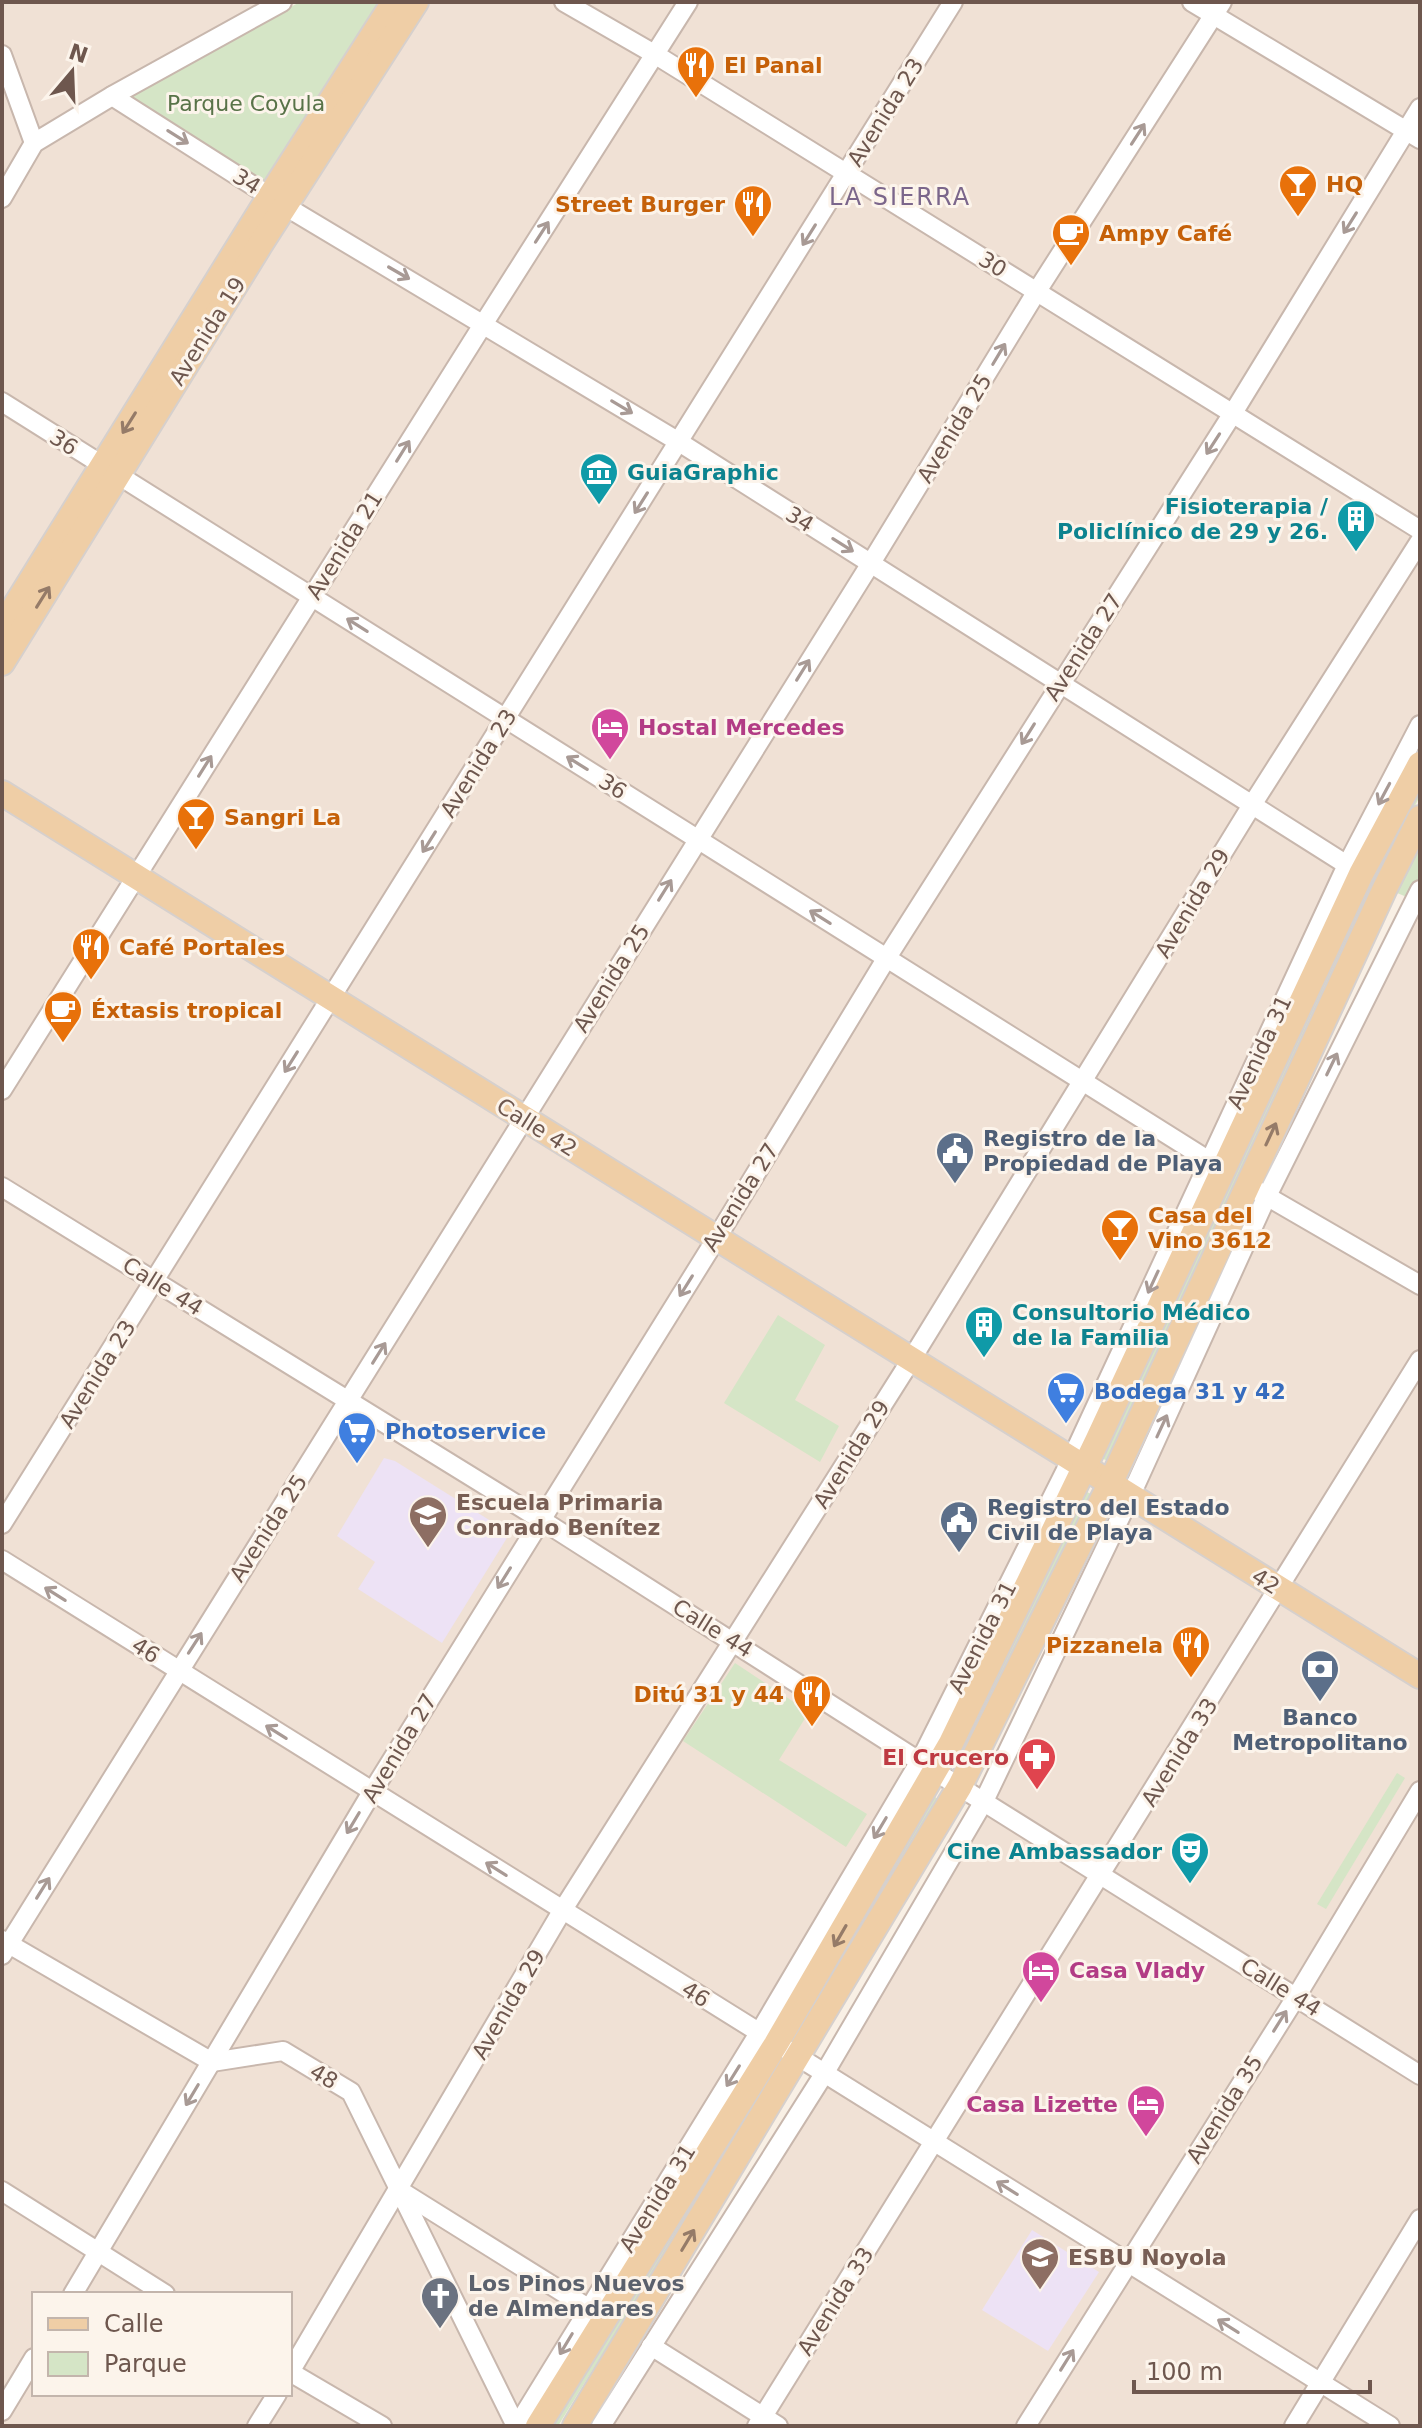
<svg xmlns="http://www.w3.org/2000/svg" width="1422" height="2428" font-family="'DejaVu Sans',sans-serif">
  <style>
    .residential { fill: #f0e1d5; fill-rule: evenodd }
    .education { fill: #ede2f5 }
    .green { fill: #d5e5c6 }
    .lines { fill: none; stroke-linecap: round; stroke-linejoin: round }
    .minor-casing { stroke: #c8b7ad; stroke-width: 22 }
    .major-casing { stroke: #d6d0cd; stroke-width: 28 }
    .minor { stroke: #fff; stroke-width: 18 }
    .major { stroke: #efcea6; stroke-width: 24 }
    .oneway { stroke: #a89a95 }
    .oneway2 { stroke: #957b68 }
    .labels { text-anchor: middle; stroke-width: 6; stroke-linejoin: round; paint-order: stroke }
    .food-label { font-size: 22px; font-weight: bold; fill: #c56008; stroke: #fcf4eb; text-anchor: start }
    .park-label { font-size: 22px; fill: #587348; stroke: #fcf4eb }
    .street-label { font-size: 22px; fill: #6e574e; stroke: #fcf4eb }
    .culture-label { font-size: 22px; font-weight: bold; fill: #0d838f; stroke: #fcf4eb; text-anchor: start }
    .hotel-label { font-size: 22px; font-weight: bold; fill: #b23c85; stroke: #fcf4eb; text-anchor: start }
    .service-label { font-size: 22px; font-weight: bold; fill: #4e5e75; stroke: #fcf4eb; text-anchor: start }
    .shop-label { font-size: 22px; font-weight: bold; fill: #366cbe; stroke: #fcf4eb; text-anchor: start }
    .education-label { font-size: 22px; font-weight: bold; fill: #785e54; stroke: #fcf4eb; text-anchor: start }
    .health-label { font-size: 22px; font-weight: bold; fill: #be3a42; stroke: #fcf4eb; text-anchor: end }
    .worship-label { font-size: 22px; font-weight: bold; fill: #5b616d; stroke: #fcf4eb; text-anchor: start }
    .neighbourhood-label { font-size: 24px; letter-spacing: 2px; fill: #7b668b; stroke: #fcf4eb }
  </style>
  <rect width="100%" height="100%" fill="#f9f0e5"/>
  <g class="residential">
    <path d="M2,2H282L270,196L2,627Z"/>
    <path d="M416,2H1420V725L920,1761L517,2426H2V663ZM34,2294H290V2394H34Z"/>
    <path d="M1420,890V2426H601L984,1801Z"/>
  </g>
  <g class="education">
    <path d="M384,1458L395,1461L510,1533L442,1643L358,1589L375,1562L337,1536Z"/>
    <path d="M1032,2230L1099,2272L1048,2351L982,2310Z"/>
  </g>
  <g class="green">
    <path d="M300,2H384L264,188L124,96Z"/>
    <path d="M1420,783V796L1376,882L1108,1461L1101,1458L1371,880Z"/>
    <path d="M1420,818V890L1414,900L1385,888Z"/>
    <path d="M778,1315L825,1345L795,1400L839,1426L820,1462L724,1403Z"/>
    <path d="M1085,1491L1091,1494L962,1759L957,1757Z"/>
    <path d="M735,1663L809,1712L779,1760L867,1814L846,1847L683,1741Z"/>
    <path d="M1397,1773L1405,1778L1326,1909L1317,1904Z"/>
    <path d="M935,1797L939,1800L792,2047L789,2045Z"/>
    <path d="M782,2055L786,2058L558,2426H552Z"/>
  </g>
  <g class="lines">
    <g class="minor-casing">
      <g id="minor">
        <path d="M564,2L656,55L1420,530"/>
        <path d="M1192,2L1420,139"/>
        <path d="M2,55L34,143"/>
        <path d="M112,96L285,206L679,442L1355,870"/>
        <path d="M2,198L34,143L112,96L282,2"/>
        <path d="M2,402L1219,1167"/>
        <path d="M2,1090L484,323L688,2"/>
        <path d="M2,1187L540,1519L936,1772L1420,2075"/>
        <path d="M1256,1190L1420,1285"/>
        <path d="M2,1524L953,2"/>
        <path d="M2,1560L1390,2426"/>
        <path d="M2,1940L212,2062L283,2051L351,2092L516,2426"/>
        <path d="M2,1955L871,563L1037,291L1222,2"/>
        <path d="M399,2190L588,2308"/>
        <path d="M2,2191L165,2294"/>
        <path d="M73,2294L372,1792L716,1239L886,959L1233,413L1420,108"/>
        <path d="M651,2346L778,2426"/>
        <path d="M290,2372L562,1911L911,1360L1252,805L1420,541"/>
        <path d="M290,2372L382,2426"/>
        <path d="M2,2411L34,2358"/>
        <path d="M257,2426L277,2394"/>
        <path d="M517,2426L759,2033L920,1761L1071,1460L1347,865L1420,725"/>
        <path d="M601,2426L824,2074L984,1801L1130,1497L1267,1196L1420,890"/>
        <path d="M757,2426L1420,1360"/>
        <path d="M1026,2426L1296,1997L1420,1791"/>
        <path d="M1294,2426L1420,2219"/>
      </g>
    </g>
    <g class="major-casing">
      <g id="major">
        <path d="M2,627L270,196L394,2"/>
        <path d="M2,663L260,245L416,2"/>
        <path d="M2,793L1420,1676"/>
        <path d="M538,2426L776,2044L951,1743L1097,1441L1361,874L1420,764"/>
        <path d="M575,2426L960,1786L1110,1484L1385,888L1420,818"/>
      </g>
    </g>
    <use href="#minor" class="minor"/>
    <use href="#major" class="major"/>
  </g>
  <defs><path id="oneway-shaft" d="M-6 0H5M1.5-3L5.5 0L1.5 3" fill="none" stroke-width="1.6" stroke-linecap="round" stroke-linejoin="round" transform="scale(2)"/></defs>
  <g class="oneway">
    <use href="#oneway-shaft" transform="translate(1138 134) rotate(-57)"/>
    <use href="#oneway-shaft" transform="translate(178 137) rotate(32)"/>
    <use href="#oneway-shaft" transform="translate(1350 223) rotate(122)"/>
    <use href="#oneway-shaft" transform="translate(542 232) rotate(-57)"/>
    <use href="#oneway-shaft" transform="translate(809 235) rotate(122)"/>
    <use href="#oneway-shaft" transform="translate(399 273) rotate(30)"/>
    <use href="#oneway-shaft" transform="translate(999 354) rotate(-59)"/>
    <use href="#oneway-shaft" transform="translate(622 407) rotate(31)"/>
    <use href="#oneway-shaft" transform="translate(1213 444) rotate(123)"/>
    <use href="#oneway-shaft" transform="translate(403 451) rotate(-58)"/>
    <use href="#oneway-shaft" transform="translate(641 503) rotate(122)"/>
    <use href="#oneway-shaft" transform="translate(843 545) rotate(32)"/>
    <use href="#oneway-shaft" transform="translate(357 625) rotate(-148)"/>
    <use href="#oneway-shaft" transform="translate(803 670) rotate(-58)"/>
    <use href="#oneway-shaft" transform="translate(1028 734) rotate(122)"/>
    <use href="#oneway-shaft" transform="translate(577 763) rotate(-148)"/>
    <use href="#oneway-shaft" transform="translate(205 766) rotate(-58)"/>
    <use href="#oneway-shaft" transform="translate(1384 794) rotate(118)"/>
    <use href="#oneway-shaft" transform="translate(429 842) rotate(122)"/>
    <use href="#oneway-shaft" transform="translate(665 890) rotate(-58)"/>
    <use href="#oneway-shaft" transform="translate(820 917) rotate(-148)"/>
    <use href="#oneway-shaft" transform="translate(291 1062) rotate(122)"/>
    <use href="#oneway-shaft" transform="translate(1332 1064) rotate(-64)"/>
    <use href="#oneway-shaft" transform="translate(1153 1282) rotate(115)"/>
    <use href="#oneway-shaft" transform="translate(686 1286) rotate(122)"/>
    <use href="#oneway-shaft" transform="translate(379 1353) rotate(-58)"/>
    <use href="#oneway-shaft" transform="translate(1162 1426) rotate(-65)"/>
    <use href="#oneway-shaft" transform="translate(504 1578) rotate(122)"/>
    <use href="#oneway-shaft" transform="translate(55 1594) rotate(-148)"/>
    <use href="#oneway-shaft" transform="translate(195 1643) rotate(-57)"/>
    <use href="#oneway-shaft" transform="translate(276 1732) rotate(-148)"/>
    <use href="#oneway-shaft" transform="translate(353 1823) rotate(121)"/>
    <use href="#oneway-shaft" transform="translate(880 1828) rotate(121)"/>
    <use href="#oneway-shaft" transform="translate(496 1869) rotate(-148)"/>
    <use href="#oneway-shaft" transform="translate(43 1888) rotate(-58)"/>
    <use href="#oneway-shaft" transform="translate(1280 2021) rotate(-58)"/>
    <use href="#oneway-shaft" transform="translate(733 2076) rotate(122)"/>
    <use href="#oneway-shaft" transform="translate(192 2095) rotate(121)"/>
    <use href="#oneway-shaft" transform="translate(1007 2188) rotate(-148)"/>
    <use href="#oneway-shaft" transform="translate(1228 2326) rotate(-148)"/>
    <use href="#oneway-shaft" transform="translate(566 2344) rotate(121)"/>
    <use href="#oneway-shaft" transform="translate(1067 2360) rotate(-58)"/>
  </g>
  <g class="oneway2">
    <use href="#oneway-shaft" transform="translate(129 423) rotate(122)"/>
    <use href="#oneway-shaft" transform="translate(43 597) rotate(-58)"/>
    <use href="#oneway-shaft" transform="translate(1271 1134) rotate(-65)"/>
    <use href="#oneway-shaft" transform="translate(840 1936) rotate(120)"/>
    <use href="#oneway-shaft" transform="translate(688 2240) rotate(-59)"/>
  </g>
  <defs>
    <g id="restaurant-pin" transform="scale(2)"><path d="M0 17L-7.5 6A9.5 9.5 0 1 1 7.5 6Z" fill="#e8710a" stroke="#fcf4eb"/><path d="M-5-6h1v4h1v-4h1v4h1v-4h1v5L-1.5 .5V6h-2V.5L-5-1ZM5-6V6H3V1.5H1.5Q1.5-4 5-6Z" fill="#fff"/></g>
    <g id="bar-pin" transform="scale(2)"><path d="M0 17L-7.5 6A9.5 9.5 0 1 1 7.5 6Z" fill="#e8710a" stroke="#fcf4eb"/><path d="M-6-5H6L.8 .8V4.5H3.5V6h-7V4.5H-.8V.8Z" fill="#fff"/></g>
    <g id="cafe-pin" transform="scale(2)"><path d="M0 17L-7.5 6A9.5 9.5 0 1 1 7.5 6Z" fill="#e8710a" stroke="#fcf4eb"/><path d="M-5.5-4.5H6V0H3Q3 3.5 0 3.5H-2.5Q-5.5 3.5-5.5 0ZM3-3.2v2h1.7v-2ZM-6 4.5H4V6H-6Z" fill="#fff"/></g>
    <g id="museum-pin" transform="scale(2)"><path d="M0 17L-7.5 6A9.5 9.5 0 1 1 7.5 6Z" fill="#0f9aa8" stroke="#fcf4eb"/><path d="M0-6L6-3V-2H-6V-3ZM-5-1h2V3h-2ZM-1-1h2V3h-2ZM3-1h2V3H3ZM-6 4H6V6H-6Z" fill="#fff"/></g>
    <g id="building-pin" transform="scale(2)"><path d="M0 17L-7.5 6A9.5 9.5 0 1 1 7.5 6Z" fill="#0f9aa8" stroke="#fcf4eb"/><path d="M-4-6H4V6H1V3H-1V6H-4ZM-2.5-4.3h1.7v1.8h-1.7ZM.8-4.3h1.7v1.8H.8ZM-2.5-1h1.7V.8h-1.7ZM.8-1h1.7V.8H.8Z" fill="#fff"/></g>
    <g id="hotel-pin" transform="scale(2)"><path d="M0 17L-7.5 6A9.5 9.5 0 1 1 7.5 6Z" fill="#d1479c" stroke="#fcf4eb"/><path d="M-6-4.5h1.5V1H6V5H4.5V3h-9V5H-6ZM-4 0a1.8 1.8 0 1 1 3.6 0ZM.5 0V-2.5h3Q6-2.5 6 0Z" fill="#fff"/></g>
    <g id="civic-pin" transform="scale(2)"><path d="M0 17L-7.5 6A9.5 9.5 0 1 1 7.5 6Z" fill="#5c6f8a" stroke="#fcf4eb"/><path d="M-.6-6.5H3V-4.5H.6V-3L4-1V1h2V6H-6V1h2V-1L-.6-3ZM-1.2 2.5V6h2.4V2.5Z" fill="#fff"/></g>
    <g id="supermarket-pin" transform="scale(2)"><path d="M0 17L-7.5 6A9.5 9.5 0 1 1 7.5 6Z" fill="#3f7fe0" stroke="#fcf4eb"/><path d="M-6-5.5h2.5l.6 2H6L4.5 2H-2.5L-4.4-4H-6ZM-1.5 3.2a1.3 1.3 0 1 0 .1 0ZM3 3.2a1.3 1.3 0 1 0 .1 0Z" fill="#fff"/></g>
    <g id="school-pin" transform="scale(2)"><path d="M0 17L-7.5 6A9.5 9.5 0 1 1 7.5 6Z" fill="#8d6e63" stroke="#fcf4eb"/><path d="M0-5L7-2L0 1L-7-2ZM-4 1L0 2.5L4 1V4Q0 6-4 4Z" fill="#fff"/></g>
    <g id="bank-pin" transform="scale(2)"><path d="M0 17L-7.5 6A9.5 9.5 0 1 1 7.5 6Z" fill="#5c6f8a" stroke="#fcf4eb"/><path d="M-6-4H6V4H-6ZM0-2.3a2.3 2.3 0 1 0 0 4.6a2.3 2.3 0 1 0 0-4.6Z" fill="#fff"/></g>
    <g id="pharmacy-pin" transform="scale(2)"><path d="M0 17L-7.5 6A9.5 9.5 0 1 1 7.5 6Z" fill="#e0444e" stroke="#fcf4eb"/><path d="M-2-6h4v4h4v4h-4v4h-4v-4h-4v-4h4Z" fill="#fff"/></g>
    <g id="theatre-pin" transform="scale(2)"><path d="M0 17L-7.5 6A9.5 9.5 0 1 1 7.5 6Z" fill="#0f9aa8" stroke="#fcf4eb"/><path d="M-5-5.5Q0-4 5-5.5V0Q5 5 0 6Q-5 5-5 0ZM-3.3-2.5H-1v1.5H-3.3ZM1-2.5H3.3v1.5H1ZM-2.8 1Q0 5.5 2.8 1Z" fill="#fff"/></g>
    <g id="church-pin" transform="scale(2)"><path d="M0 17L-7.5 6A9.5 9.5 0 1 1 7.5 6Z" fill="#6b7280" stroke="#fcf4eb"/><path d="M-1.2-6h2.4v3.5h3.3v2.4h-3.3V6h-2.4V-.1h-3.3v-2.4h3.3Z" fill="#fff"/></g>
  </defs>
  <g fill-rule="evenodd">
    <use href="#restaurant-pin" x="696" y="65"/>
    <use href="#bar-pin" x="1298" y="184"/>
    <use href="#restaurant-pin" x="753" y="204"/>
    <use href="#cafe-pin" x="1071" y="233"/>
    <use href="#museum-pin" x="599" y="472"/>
    <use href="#building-pin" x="1356" y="519"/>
    <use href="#hotel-pin" x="610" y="727"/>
    <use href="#bar-pin" x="196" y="817"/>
    <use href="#restaurant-pin" x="91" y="947"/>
    <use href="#cafe-pin" x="63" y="1010"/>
    <use href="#civic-pin" x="955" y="1151"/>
    <use href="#bar-pin" x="1120" y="1228"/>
    <use href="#building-pin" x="984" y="1325"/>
    <use href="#supermarket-pin" x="1066" y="1391"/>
    <use href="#supermarket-pin" x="357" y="1431"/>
    <use href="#school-pin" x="428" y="1515"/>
    <use href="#civic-pin" x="959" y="1520"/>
    <use href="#restaurant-pin" x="1191" y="1645"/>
    <use href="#bank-pin" x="1320" y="1669"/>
    <use href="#restaurant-pin" x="812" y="1694"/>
    <use href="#pharmacy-pin" x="1037" y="1757"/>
    <use href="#theatre-pin" x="1190" y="1851"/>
    <use href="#hotel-pin" x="1041" y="1970"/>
    <use href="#hotel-pin" x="1146" y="2104"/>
    <use href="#school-pin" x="1040" y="2257"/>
    <use href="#church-pin" x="440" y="2296"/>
  </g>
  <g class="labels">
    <g class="food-label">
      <text x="724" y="73">El Panal</text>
      <text x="1326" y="192">HQ</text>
      <text x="725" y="212" text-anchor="end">Street Burger</text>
      <text x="1099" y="241">Ampy Café</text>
      <text x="224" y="825">Sangri La</text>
      <text x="119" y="955">Café Portales</text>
      <text x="91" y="1018">Éxtasis tropical</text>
      <text x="1148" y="1223">Casa del<tspan x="1148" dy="25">Vino 3612</tspan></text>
      <text x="1163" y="1653" text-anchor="end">Pizzanela</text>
      <text x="784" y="1702" text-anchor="end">Ditú 31 y 44</text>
    </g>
    <g class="park-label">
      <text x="246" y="111">Parque Coyula</text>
    </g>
    <g class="street-label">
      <text transform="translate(885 112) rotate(-58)" y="8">Avenida 23</text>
      <text transform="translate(247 181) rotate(32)" y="8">34</text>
      <text transform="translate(993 264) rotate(32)" y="8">30</text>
      <text transform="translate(207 331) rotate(-58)" y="8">Avenida 19</text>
      <text transform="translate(954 428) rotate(-59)" y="8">Avenida 25</text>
      <text transform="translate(64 442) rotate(33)" y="8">36</text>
      <text transform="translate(800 519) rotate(32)" y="8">34</text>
      <text transform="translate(344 545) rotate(-58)" y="8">Avenida 21</text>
      <text transform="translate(1083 647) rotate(-57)" y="8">Avenida 27</text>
      <text transform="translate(478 763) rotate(-58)" y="8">Avenida 23</text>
      <text transform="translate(613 786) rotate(32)" y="8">36</text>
      <text transform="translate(1192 903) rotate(-59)" y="8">Avenida 29</text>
      <text transform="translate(611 978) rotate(-58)" y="8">Avenida 25</text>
      <text transform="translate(1259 1052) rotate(-65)" y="8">Avenida 31</text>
      <text transform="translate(537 1127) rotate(32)" y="8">Calle 42</text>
      <text transform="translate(740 1197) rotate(-58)" y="8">Avenida 27</text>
      <text transform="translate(163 1286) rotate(32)" y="8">Calle 44</text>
      <text transform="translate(97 1374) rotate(-58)" y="8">Avenida 23</text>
      <text transform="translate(851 1454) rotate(-58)" y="8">Avenida 29</text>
      <text transform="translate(268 1528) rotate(-57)" y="8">Avenida 25</text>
      <text transform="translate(1266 1581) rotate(32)" y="8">42</text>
      <text transform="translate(713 1628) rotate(32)" y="8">Calle 44</text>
      <text transform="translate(982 1637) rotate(-63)" y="8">Avenida 31</text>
      <text transform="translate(146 1650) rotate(32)" y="8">46</text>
      <text transform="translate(399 1748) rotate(-59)" y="8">Avenida 27</text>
      <text transform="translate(1179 1752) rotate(-58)" y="8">Avenida 33</text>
      <text transform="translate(1281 1987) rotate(32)" y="8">Calle 44</text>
      <text transform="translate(696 1994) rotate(32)" y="8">46</text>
      <text transform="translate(508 2004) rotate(-60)" y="8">Avenida 29</text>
      <text transform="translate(324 2076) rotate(31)" y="8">48</text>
      <text transform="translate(1224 2109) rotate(-58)" y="8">Avenida 35</text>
      <text transform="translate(657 2198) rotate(-58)" y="8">Avenida 31</text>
      <text transform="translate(835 2301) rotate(-58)" y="8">Avenida 33</text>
    </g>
    <g class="culture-label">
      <text x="627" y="480">GuiaGraphic</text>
      <text x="1328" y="514" text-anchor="end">Fisioterapia /<tspan x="1328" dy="25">Policlínico de 29 y 26.</tspan></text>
      <text x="1012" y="1320">Consultorio Médico<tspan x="1012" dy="25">de la Familia</tspan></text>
      <text x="1162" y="1859" text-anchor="end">Cine Ambassador</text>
    </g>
    <g class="hotel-label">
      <text x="638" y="735">Hostal Mercedes</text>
      <text x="1069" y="1978">Casa Vlady</text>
      <text x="1118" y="2112" text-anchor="end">Casa Lizette</text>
    </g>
    <g class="service-label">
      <text x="983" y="1146">Registro de la<tspan x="983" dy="25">Propiedad de Playa</tspan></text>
      <text x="987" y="1515">Registro del Estado<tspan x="987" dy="25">Civil de Playa</tspan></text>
      <text x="1320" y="1725" text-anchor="middle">Banco<tspan x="1320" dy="25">Metropolitano</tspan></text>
    </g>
    <g class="shop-label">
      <text x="1094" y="1399">Bodega 31 y 42</text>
      <text x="385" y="1439">Photoservice</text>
    </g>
    <g class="education-label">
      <text x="456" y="1510">Escuela Primaria<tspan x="456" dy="25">Conrado Benítez</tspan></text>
      <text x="1068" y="2265">ESBU Noyola</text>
    </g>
    <g class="health-label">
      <text x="1009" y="1765">El Crucero</text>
    </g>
    <g class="worship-label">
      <text x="468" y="2291">Los Pinos Nuevos<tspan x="468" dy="25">de Almendares</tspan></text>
    </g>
    <g class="neighbourhood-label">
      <text x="900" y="205">LA SIERRA</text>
    </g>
  </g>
  <rect width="1422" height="2428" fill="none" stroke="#6e574e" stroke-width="8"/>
  <rect x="32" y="2292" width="260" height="104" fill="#fcf4eb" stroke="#c3b5ac" stroke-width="2"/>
  <rect x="48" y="2318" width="40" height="12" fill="#efcea6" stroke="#c3b5ac" stroke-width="2"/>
  <text x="104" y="2332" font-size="24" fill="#6e574e">Calle</text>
  <rect x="48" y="2352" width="40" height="24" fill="#d5e5c6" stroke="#c3b5ac" stroke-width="2"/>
  <text x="104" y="2372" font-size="24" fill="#6e574e">Parque</text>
  <g transform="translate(72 72) rotate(19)" stroke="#fcf4eb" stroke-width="6" paint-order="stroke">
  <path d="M0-6L14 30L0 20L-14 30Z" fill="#6e574e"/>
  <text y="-12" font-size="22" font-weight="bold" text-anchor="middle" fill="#6e574e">N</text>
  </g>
  <path d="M1134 2380v12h236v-12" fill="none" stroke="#6e574e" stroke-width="4"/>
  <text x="1146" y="2380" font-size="24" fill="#6e574e" stroke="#fcf4eb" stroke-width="6" paint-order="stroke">100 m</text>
</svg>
